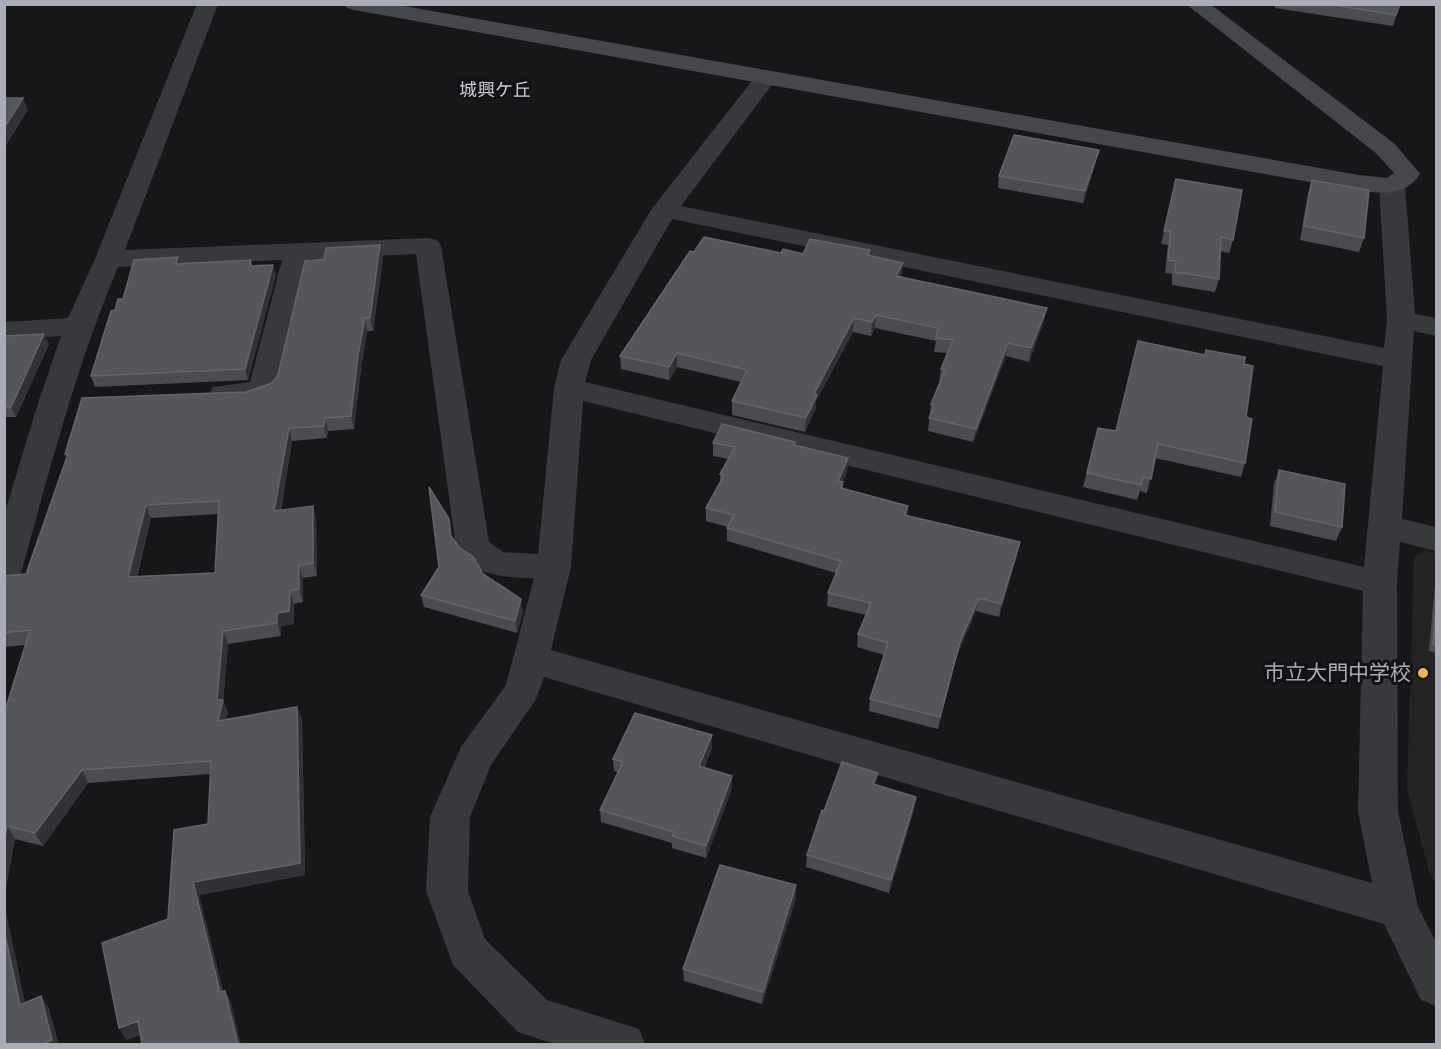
<svg xmlns="http://www.w3.org/2000/svg" width="1441" height="1049" font-family="Helvetica,'Noto Sans JP',sans-serif">
  <style>
    .built { fill: #232326 }
    .lines { fill: none; stroke-linecap: round; stroke-linejoin: round }
    .street { fill: #38393d; fill-rule: evenodd }
    .secondary { fill: #46474d; fill-rule: evenodd }
    .wall { fill: #4b4b51; fill-rule: evenodd }
    .shaded-wall { fill: #323236 }
    .building { fill: #55565c; stroke: #63646a; stroke-width: 1.5; fill-rule: evenodd }
    .poi-dot { fill: #e6bd42; stroke: #121214; stroke-width: 2 }
    .labels { text-anchor: middle; stroke-width: 6; stroke-linejoin: round; paint-order: stroke }
    .far-neighbourhood-label { font-size: 18px; fill: #cbccd4; stroke: #121214 }
    .poi-label { font-size: 21px; fill: #aaadb8; stroke: #121214; text-anchor: end }
  </style>
  <rect width="100%" height="100%" fill="#171719"/>
  <path class="built" d="M1424,550L1436,553V885L1429,871L1407,789L1414,558Z"/>
  <g class="lines">
    <path class="street" d="M197,4H218L125,250L428,238L437,240L441,246L489,542L503,552L538,554L554,388L561,360L651,210L758,73L766,71L774,73L777,78L681,206L1384,348L1387,319L1379,186L1383,181L1392,178L1401,181L1405,186L1415,314L1436,318V336L1414,331L1402,519L1436,527V551L1400,542L1397,583L1398,811L1418,907L1436,942V1006L1421,1000L1384,924L544,677L536,699L491,765L470,817L468,891L485,939L547,1000L639,1029L645,1044H555L518,1032L453,965L426,891L430,817L461,747L506,685L534,578C504,577 473,577 456,548L416,254L309,259L279,387C267,406 233,406 213,401L209,394L213,387L250,382L282,260L118,267C76,366 50,469 21,573L16,582L4,585V515L39,400L61,336L4,340V322L68,318L95,259ZM672,219L1383,366L1364,567L585,382L591,360ZM583,401L1363,591L1358,811L1372,883L551,650L571,567Z"/>
    <path class="secondary" d="M344,4H393L1359,175L1387,178L1394,173L1377,154L1186,4H1210L1395,144L1420,174C1405,197 1383,193 1359,191L354,10L347,8Z"/>
  </g>
  <g class="wall">
    <path d="M1275,4H1400L1393,26L1275,8Z"/>
    <path d="M1099,150L1096,161L1083,203L998,188L999,176Z"/>
    <path d="M1176,179L1233,240L1229,253L1220,251L1219,279L1215,292L1172,285V274L1165,273L1168,245L1161,244Z"/>
    <path d="M1312,180L1364,238L1359,252L1300,240L1308,193Z"/>
    <path d="M870,250L869,255L903,263L901,277L1047,308L1044,321L1029,362L1006,356L973,442L928,431L931,404L940,382H939L941,369L948,353L934,352L936,341L875,328L871,336L853,332L816,401V408L805,432L732,415V401L741,382L677,367L669,380L621,369L620,356L694,252L803,254Z"/>
    <path d="M178,257L181,264L251,260L252,266L276,275L248,380L95,387L91,376L123,299Z"/>
    <path d="M383,258L373,331H367L361,368L354,429L328,431L327,438L292,441L281,510L316,519L317,576L303,578V602L294,604V624L281,626V636L228,644L223,701L228,713L226,719L297,707L302,720L305,875L199,895L223,991L231,1002L126,1040L168,919L208,824L211,774L88,783L43,846L15,839L4,898V714L25,645L4,647V576L26,574L67,459L65,454L272,383ZM218,514L215,573L137,577L151,518Z"/>
    <path d="M4,336L49,344L16,417H6L4,422Z"/>
    <path d="M1244,364L1246,417L1245,463L1241,477L1155,458L1147,493L1140,491L1137,500L1083,487L1098,428L1116,431Z"/>
    <path d="M713,443L795,445L848,458L847,471L842,482H843V488L908,506L907,516L1017,555L999,617L976,611L957,655L938,729L869,711L870,699L884,655L857,647L858,634L866,615L827,606L828,593L836,573L727,541V528L728,527L706,521V508L720,482V474L729,459L713,456Z"/>
    <path d="M1279,470L1342,527L1336,541L1270,526L1274,484Z"/>
    <path d="M452,537L459,547L483,574L523,612L517,633L424,607L421,595L439,567Z"/>
    <path d="M1437,561V653L1429,651Z"/>
    <path d="M712,748L704,768L732,788L706,858L672,848V843L601,822L600,810L618,773L614,771L613,759Z"/>
    <path d="M876,785L914,810L889,893L806,867L807,855Z"/>
    <path d="M796,885V898L762,1004L684,981L683,969Z"/>
  </g>
  <g class="shaded-wall">
    <path d="M23,98L28,110L4,149V128Z"/>
    <path d="M1099,150L1096,161L1083,203L1085,191Z"/>
    <path d="M380,245L383,258L373,331L370,318Z"/>
    <path d="M178,257L182,267L176,264Z"/>
    <path d="M903,263L901,276L895,289L896,276Z"/>
    <path d="M273,265L276,275L248,380L245,369Z"/>
    <path d="M1047,308L1044,321L1029,362L1031,348Z"/>
    <path d="M876,315L875,328L871,336L872,322Z"/>
    <path d="M365,318L367,331L361,368L354,429L351,416L358,355Z"/>
    <path d="M854,318L853,332L816,401V408L805,432L806,418L814,394Z"/>
    <path d="M44,334L49,344L16,417L11,407Z"/>
    <path d="M1008,343L1006,356L973,442L976,429Z"/>
    <path d="M677,353V367L669,380V367Z"/>
    <path d="M325,418L328,431L327,438L324,426Z"/>
    <path d="M289,428L292,441L278,524L274,511Z"/>
    <path d="M848,458L847,471L837,494L838,481Z"/>
    <path d="M146,505L151,518L133,590L128,577Z"/>
    <path d="M313,506L316,519L317,576L313,563Z"/>
    <path d="M1020,542L1017,555L999,617L1001,604Z"/>
    <path d="M299,565L303,578V602L299,589Z"/>
    <path d="M290,591L294,604V624L281,626V636L277,623V613Z"/>
    <path d="M979,598L976,611L957,655L938,729L940,717L960,642Z"/>
    <path d="M521,599L523,612L517,633L515,621Z"/>
    <path d="M223,631L228,644L223,701L228,713L223,734L218,721L217,700Z"/>
    <path d="M297,707L302,720L305,875L199,895L226,1004L220,992L193,882Z"/>
    <path d="M712,735V748L699,779V766Z"/>
    <path d="M82,770L88,783L43,846L35,833Z"/>
    <path d="M878,773L876,785L873,784Z"/>
    <path d="M732,776V788L706,858V846Z"/>
    <path d="M916,797L914,810L889,893L891,880Z"/>
    <path d="M7,826L15,839L4,898V842Z"/>
    <path d="M796,885V898L762,1004L763,992Z"/>
    <path d="M4,901L28,1017L20,1005L4,930Z"/>
    <path d="M225,991L231,1002L241,1044H238Z"/>
    <path d="M41,996L49,1008L59,1044H43Z"/>
    <path d="M138,1021L145,1032L126,1040L119,1028Z"/>
  </g>
  <g class="building">
    <path d="M1326,4H1400L1396,15Z"/>
    <path d="M4,98H23L4,128Z"/>
    <path d="M1014,135L1099,150L1085,191L999,176Z"/>
    <path d="M1176,179L1242,190L1233,240L1221,237L1219,279L1175,272L1176,261L1168,260L1171,232L1164,231Z"/>
    <path d="M1312,180L1369,190L1364,238L1304,226Z"/>
    <path d="M704,237L781,253L783,249L803,254L810,239L870,250L867,255L903,263L896,276L1047,308L1031,348L1008,343L976,429L929,418L934,405L931,404L945,370L941,369L953,340L936,338L938,328L876,315L872,322L854,318L814,394L817,395L806,418L732,401L747,370L677,353L669,367L620,356L690,251L694,252Z"/>
    <path d="M380,245L370,318H365L358,355L351,416L325,418L324,426L289,428L274,511L313,506V563L299,565V589L290,591L289,611L277,613V623L223,631L217,700H223L218,721L297,707L300,863L193,882L220,992L225,991L238,1044H142L138,1021L119,1028L102,943L168,919L174,830L208,824L211,761L82,770L35,833L7,826L4,842V714L30,630L4,633V576L26,574L68,454H65L82,398L246,392L272,383L278,375L305,261L324,259L326,248ZM219,501L215,573L128,577L146,505Z"/>
    <path d="M178,257L176,264L251,260L250,266L273,265L245,369L91,376L111,311L115,310L118,299H123L134,260Z"/>
    <path d="M44,334L11,407H4V336Z"/>
    <path d="M1138,341L1205,355L1206,350L1245,357L1244,364L1253,366L1246,417L1252,419L1245,463L1158,444L1151,479L1143,477L1141,485L1087,473L1098,428L1116,431Z"/>
    <path d="M722,424L795,442L794,445L848,458L838,481L843,482L841,488L908,506L904,515L1020,542L1001,604L979,598L960,642L940,717L870,699L888,643L858,634L871,603L828,593L841,561L727,528L734,515L706,508L724,475L720,474L735,447L713,443Z"/>
    <path d="M1279,470L1345,484L1342,527L1275,512Z"/>
    <path d="M429,487L449,519L451,536L459,547L473,557L483,574L521,599L515,621L421,595L439,567Z"/>
    <path d="M1437,595V645L1433,644Z"/>
    <path d="M635,713L712,735L699,766L732,776L706,846L672,836L674,832L600,810L623,762L613,759Z"/>
    <path d="M842,762L878,773L873,784L916,797L891,880L807,855L822,810L824,811Z"/>
    <path d="M720,865L796,885L763,992L683,969Z"/>
    <path d="M4,930L20,1005L41,996L52,1040L43,1044H4Z"/>
  </g>
  <circle class="poi-dot" cx="1423" cy="673" r="6"/>
  <g class="labels">
    <g class="far-neighbourhood-label">
      <text x="495" y="96">城興ケ丘</text>
    </g>
    <g class="poi-label">
      <text x="1411" y="680">市立大門中学校</text>
    </g>
  </g>
  <rect width="1441" height="1049" fill="none" stroke="#aaadb8" stroke-width="12"/>
</svg>
